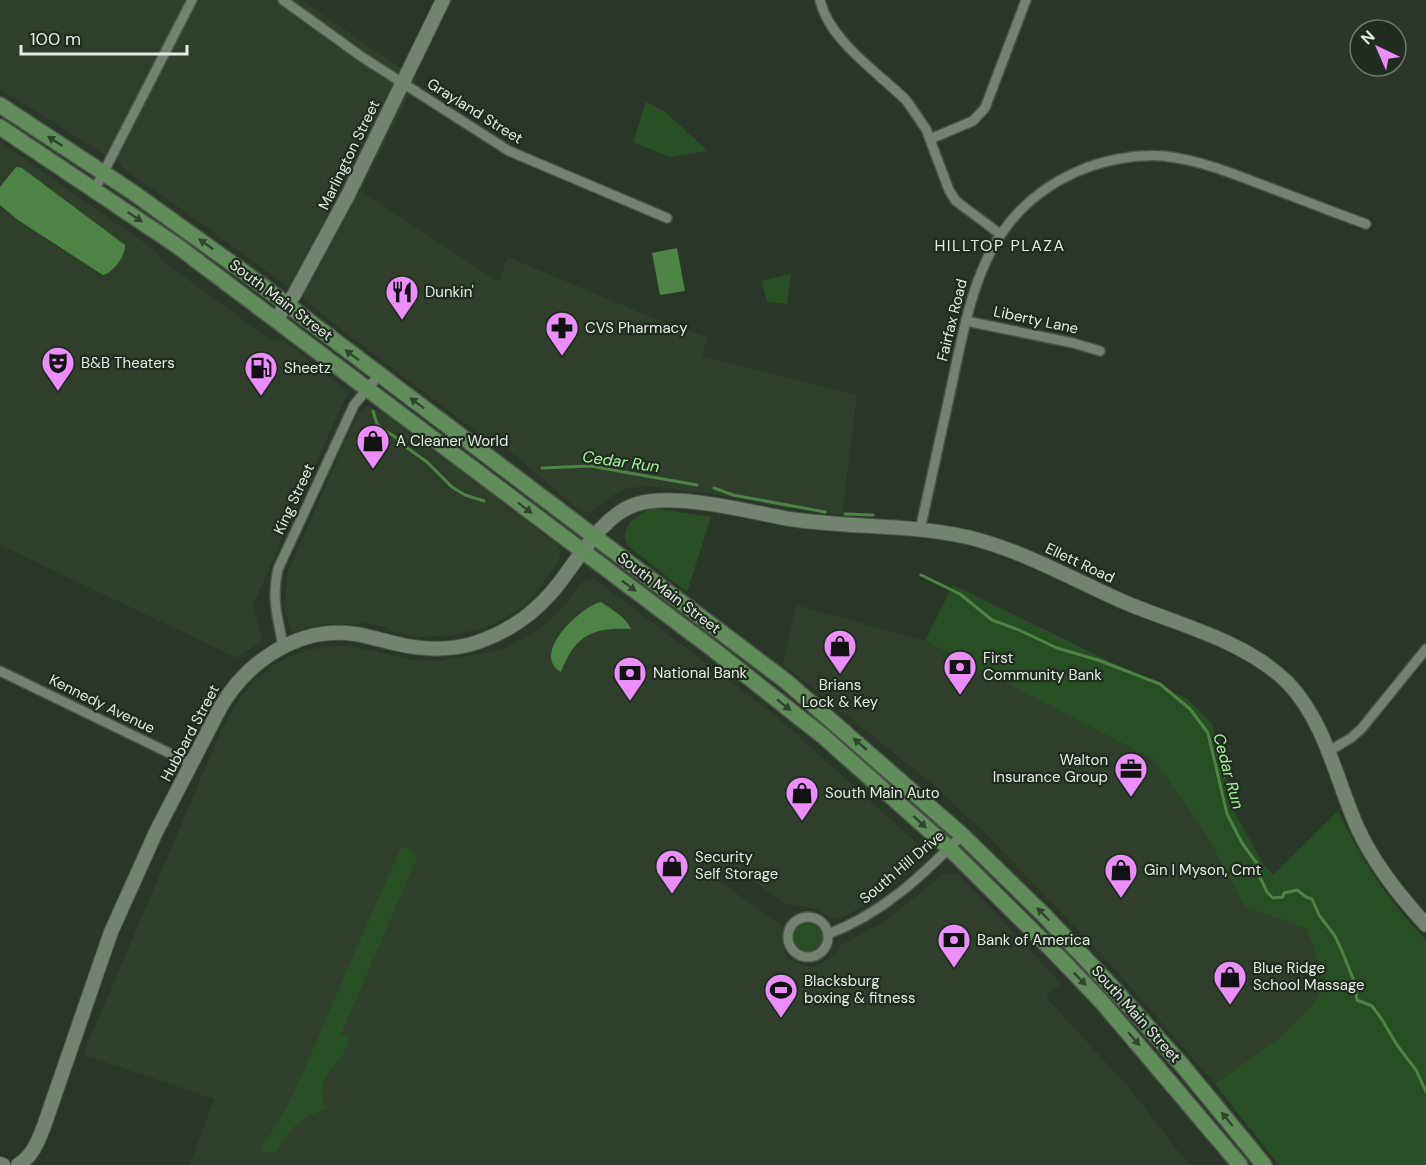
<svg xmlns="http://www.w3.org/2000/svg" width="1426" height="1165" font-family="'DM Sans',sans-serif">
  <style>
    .built { fill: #2f3f2c }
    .green { fill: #284f23 }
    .water { fill: #4d8445 }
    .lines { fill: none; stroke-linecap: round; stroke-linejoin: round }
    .stream { stroke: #4d8445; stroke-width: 3 }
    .street-casing { stroke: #495348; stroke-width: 12 }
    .secondary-casing { stroke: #495348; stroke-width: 16 }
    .primary-casing { stroke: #495348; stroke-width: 18 }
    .street { stroke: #748272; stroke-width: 9 }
    .secondary { stroke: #748272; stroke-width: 14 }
    .primary { stroke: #608d5a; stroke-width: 15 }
    .oneway { fill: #30442e }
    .labels { text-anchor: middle; stroke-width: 4.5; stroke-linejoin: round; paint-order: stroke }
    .street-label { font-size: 15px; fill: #e4ebe3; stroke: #202c1f }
    .poi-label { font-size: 15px; fill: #e4ebe3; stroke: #202c1f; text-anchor: start }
    .neighbourhood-label { font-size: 16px; letter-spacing: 1.5px; fill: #e4ebe3; stroke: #202c1f }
    .water-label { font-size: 16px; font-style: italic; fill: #a7f49c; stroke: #202c1f }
  </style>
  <rect width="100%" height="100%" fill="#2a3628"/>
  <g class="built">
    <path d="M0,0H301L417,79L361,191L499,282L508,257L648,316L708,337L702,356L857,395L842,515L777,506L713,494L646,486L625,489L615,494L589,513L579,510L506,448L505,444L478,433L329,320L307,301L188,214L122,168L121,165L0,89Z"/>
    <path d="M0,142L152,248L164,262L272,341L283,340L348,392L253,605L262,641L237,658L0,545Z"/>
    <path d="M367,407L379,410L558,545L560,553L559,561L532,597L519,610L487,627L454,635L419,637L391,632L387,627L361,622L355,625L323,624L292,632L285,612L287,573L358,413Z"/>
    <path d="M594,579L775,715L920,846L919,863L874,900L841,918L831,919L818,910L785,903L732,866L719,881L782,926L783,947L789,958L795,962L808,967L817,966L834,955L841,945L885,921L942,875L950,873L959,875L1061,983L1046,997L1130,1089L1189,1165H190L214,1099L83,1055L221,731L239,699L252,683L272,666L295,654L326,646H352L412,660L437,661L505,649L542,627L563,607L582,582Z"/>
    <path d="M796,605L925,641L1153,759L1198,822L1226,870L1244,906L1307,929L1324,979L1312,1006L1278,1039L1215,1084L1111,965L988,836L936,787L783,664Z"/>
  </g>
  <g class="green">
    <path d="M646,102L665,112L708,151L670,157L633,142Z"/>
    <path d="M791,274L787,304L767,302L762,281Z"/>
    <path d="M651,509H659L711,517L687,592L629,547C616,530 636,514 651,509Z"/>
    <path d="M953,585L1187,699L1212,724L1221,754L1233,809L1263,864L1273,875L1338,811C1361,859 1389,902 1426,940V1165H1279L1215,1084L1278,1039L1312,1006L1324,979L1307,929L1244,906L1226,870L1198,822L1153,759L925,641Z"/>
    <path d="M409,848L417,857L341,1034L349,1037C346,1069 311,1067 326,1109C295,1121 292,1126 275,1153L260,1151L290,1102L400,849Z"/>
    <circle cx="808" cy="937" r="14"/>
  </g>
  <g class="water">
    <path d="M16,167L22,168L125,245C126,255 113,273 103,275L18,220L0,205V187Z"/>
    <path d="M677,248L685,291L660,295L652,253Z"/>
    <path d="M601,602C611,609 626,617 631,629C593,627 575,635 561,672C530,654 581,606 601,602Z"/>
  </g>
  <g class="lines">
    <g class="stream">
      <path d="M373,411L377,424L382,429L394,436L406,447L427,462L452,487L465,495L484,501"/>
      <path d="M542,468L590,466L697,485"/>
      <path d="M714,488L733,495L825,512"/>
      <path d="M845,514L873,515"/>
      <path d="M921,575L960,594L992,620L1019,630L1057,648L1098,660L1160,684L1190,709L1208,733L1227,814L1242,843L1258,865V873L1267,892L1273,898L1283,897L1284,893L1297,890L1306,897L1312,899L1319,915L1335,936L1342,951L1354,981L1357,1000L1372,1006L1381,1018L1397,1045L1416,1070L1426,1092"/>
    </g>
    <g class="street-casing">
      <g id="street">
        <path d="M283,0L362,57L509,151L667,218"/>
        <path d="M820,0C829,40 877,72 906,100L926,129L949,190L956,201L1000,234"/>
        <path d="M930,139L973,121L985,108L1026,0"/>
        <path d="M95,189L192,0"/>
        <path d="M966,321L1073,343L1100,351"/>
        <path d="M920,530C930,484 940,439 950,393C970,302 980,215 1076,172C1103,160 1135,154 1164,156C1198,160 1229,172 1260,184C1295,197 1330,211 1366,224"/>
        <path d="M283,647C278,615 271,603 278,569L354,405L379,375"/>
        <path d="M0,671L192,764"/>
        <path d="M1329,751L1351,738L1362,728L1426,649"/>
        <circle cx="808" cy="937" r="20"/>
        <path d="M828,934C882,914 923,875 962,835"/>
      </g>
    </g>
    <g class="secondary-casing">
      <g id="secondary">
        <path d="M276,319L294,295L347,197L443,0"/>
        <path d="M0,1164L3,1165"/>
        <path d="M18,1165C33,1156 38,1141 44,1126L111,932L156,832L220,708C247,661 299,626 355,634C369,636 384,641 398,644C423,650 453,651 478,642C507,632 531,616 551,593C575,566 600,515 637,504C675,492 750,512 790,519C849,528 909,524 967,537C1022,550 1072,579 1124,602C1178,625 1245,640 1288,683C1326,723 1336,780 1358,829C1375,865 1399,895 1426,925"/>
      </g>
    </g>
    <g class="primary-casing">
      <g id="primary">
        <path d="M0,105L131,191L248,275L787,682L962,835L1044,915L1114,989L1182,1065L1264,1165"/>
        <path d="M0,127L176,245L714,650L824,737L949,848L1052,950L1101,1001L1240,1165"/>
      </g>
    </g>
    <use href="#street" class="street"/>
    <use href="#secondary" class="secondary"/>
    <use href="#primary" class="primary"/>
  </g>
  <defs><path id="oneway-solid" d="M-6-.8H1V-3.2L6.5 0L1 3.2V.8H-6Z" transform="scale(1.5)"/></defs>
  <g class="oneway">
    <use href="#oneway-solid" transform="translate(55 141) rotate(-147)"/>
    <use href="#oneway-solid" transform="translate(135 217) rotate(34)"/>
    <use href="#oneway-solid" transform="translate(206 244) rotate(-144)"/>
    <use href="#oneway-solid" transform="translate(352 355) rotate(-143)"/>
    <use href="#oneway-solid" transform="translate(417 403) rotate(-143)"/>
    <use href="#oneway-solid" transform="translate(525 508) rotate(37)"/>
    <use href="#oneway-solid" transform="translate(629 586) rotate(37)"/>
    <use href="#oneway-solid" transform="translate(784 705) rotate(39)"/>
    <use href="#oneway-solid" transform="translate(860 744) rotate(-139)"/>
    <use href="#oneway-solid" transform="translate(920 822) rotate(43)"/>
    <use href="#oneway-solid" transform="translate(1043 914) rotate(-134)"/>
    <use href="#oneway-solid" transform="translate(1080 979) rotate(46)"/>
    <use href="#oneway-solid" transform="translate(1134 1039) rotate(49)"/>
    <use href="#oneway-solid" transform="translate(1227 1119) rotate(-129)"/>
  </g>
  <defs>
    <g id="restaurant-pin" transform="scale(1.725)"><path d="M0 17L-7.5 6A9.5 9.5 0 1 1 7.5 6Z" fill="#eb8dfc" stroke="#202c1f"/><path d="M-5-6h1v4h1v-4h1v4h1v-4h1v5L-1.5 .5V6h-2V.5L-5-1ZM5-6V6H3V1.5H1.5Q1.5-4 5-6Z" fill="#111"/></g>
    <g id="pharmacy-pin" transform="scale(1.725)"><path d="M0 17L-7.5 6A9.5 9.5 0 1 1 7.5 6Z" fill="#eb8dfc" stroke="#202c1f"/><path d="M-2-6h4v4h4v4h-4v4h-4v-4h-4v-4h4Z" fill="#111"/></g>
    <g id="theatre-pin" transform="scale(1.725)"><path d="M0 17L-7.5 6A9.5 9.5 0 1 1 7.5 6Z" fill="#eb8dfc" stroke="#202c1f"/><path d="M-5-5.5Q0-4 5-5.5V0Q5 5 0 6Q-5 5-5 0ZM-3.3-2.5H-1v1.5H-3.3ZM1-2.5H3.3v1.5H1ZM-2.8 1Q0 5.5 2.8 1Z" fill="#111"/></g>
    <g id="fuel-pin" transform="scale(1.725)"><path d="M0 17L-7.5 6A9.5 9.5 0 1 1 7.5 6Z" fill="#eb8dfc" stroke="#202c1f"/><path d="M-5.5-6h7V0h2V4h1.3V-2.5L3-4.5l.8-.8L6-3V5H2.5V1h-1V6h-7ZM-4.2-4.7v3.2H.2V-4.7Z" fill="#111"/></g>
    <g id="shop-pin" transform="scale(1.725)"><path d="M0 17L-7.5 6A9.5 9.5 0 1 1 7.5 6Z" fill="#eb8dfc" stroke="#202c1f"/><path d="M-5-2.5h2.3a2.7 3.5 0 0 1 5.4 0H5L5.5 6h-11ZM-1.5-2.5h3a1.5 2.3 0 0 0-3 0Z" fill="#111"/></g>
    <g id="bank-pin" transform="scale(1.725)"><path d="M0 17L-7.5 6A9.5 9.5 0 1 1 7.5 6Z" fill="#eb8dfc" stroke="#202c1f"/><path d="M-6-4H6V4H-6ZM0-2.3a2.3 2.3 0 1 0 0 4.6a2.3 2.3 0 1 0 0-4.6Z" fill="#111"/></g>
    <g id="office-pin" transform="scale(1.725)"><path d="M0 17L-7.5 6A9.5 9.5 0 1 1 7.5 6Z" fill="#eb8dfc" stroke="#202c1f"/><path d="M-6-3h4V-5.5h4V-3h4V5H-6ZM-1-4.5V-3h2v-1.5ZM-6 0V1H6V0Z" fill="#111"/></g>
    <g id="stadium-pin" transform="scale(1.725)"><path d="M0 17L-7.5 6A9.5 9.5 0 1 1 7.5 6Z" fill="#eb8dfc" stroke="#202c1f"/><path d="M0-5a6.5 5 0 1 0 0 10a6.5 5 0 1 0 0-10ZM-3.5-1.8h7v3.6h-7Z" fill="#111"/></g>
  </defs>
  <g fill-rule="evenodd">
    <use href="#restaurant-pin" x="402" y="292"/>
    <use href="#pharmacy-pin" x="562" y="328"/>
    <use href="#theatre-pin" x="58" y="363"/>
    <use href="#fuel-pin" x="261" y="368"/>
    <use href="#shop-pin" x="373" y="441"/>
    <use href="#shop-pin" x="840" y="646"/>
    <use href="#bank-pin" x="960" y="667"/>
    <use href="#bank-pin" x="630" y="673"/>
    <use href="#office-pin" x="1131" y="769"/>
    <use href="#shop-pin" x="802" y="793"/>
    <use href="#shop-pin" x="672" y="866"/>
    <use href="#shop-pin" x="1121" y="870"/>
    <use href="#bank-pin" x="954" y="940"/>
    <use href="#shop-pin" x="1230" y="977"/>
    <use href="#stadium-pin" x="781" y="990"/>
  </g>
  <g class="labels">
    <g class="street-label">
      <text transform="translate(475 111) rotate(32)" y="5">Grayland Street</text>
      <text transform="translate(349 155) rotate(-64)" y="5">Marlington Street</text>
      <text transform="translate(281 300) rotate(37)" y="5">South Main Street</text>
      <text transform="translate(952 320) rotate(-76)" y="5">Fairfax Road</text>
      <text transform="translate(1036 320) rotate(12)" y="5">Liberty Lane</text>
      <text transform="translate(294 499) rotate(-65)" y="5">King Street</text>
      <text transform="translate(1080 563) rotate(25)" y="5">Ellett Road</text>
      <text transform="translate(669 593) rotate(37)" y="5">South Main Street</text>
      <text transform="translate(102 704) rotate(26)" y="5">Kennedy Avenue</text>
      <text transform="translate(190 733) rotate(-62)" y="5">Hubbard Street</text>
      <text transform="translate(902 867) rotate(-40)" y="5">South Hill Drive</text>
      <text transform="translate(1136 1014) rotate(48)" y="5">South Main Street</text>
    </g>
    <g class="poi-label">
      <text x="425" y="297">Dunkin'</text>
      <text x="585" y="333">CVS Pharmacy</text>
      <text x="81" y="368">B&amp;B Theaters</text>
      <text x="284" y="373">Sheetz</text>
      <text x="396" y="446">A Cleaner World</text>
      <text x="983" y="663">First<tspan x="983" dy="17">Community Bank</tspan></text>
      <text x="653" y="678">National Bank</text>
      <text x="840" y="690" text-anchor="middle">Brians<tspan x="840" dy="17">Lock &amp; Key</tspan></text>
      <text x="1108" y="765" text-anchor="end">Walton<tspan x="1108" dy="17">Insurance Group</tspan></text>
      <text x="825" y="798">South Main Auto</text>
      <text x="695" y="862">Security<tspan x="695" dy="17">Self Storage</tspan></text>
      <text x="1144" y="875">Gin I Myson, Cmt</text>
      <text x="977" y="945">Bank of America</text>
      <text x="1253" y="973">Blue Ridge<tspan x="1253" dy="17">School Massage</tspan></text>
      <text x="804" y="986">Blacksburg<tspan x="804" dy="17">boxing &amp; fitness</tspan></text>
    </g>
    <g class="neighbourhood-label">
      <text x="1000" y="251">HILLTOP PLAZA</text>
    </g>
    <g class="water-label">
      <text transform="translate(621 461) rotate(8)" y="6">Cedar Run</text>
      <text transform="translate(1229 771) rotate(75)" y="6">Cedar Run</text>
    </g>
  </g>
  <g transform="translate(1378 48) rotate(316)"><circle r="28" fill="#202c1f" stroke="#6e786d" stroke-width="1.5"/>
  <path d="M0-4.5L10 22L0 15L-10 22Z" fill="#eb8dfc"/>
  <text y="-9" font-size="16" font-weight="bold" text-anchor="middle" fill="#e4ebe3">N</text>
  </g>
  <path d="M21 45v9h166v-9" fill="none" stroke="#e4ebe3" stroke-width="3"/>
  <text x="30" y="45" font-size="18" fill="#e4ebe3" stroke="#202c1f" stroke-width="4.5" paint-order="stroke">100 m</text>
</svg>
